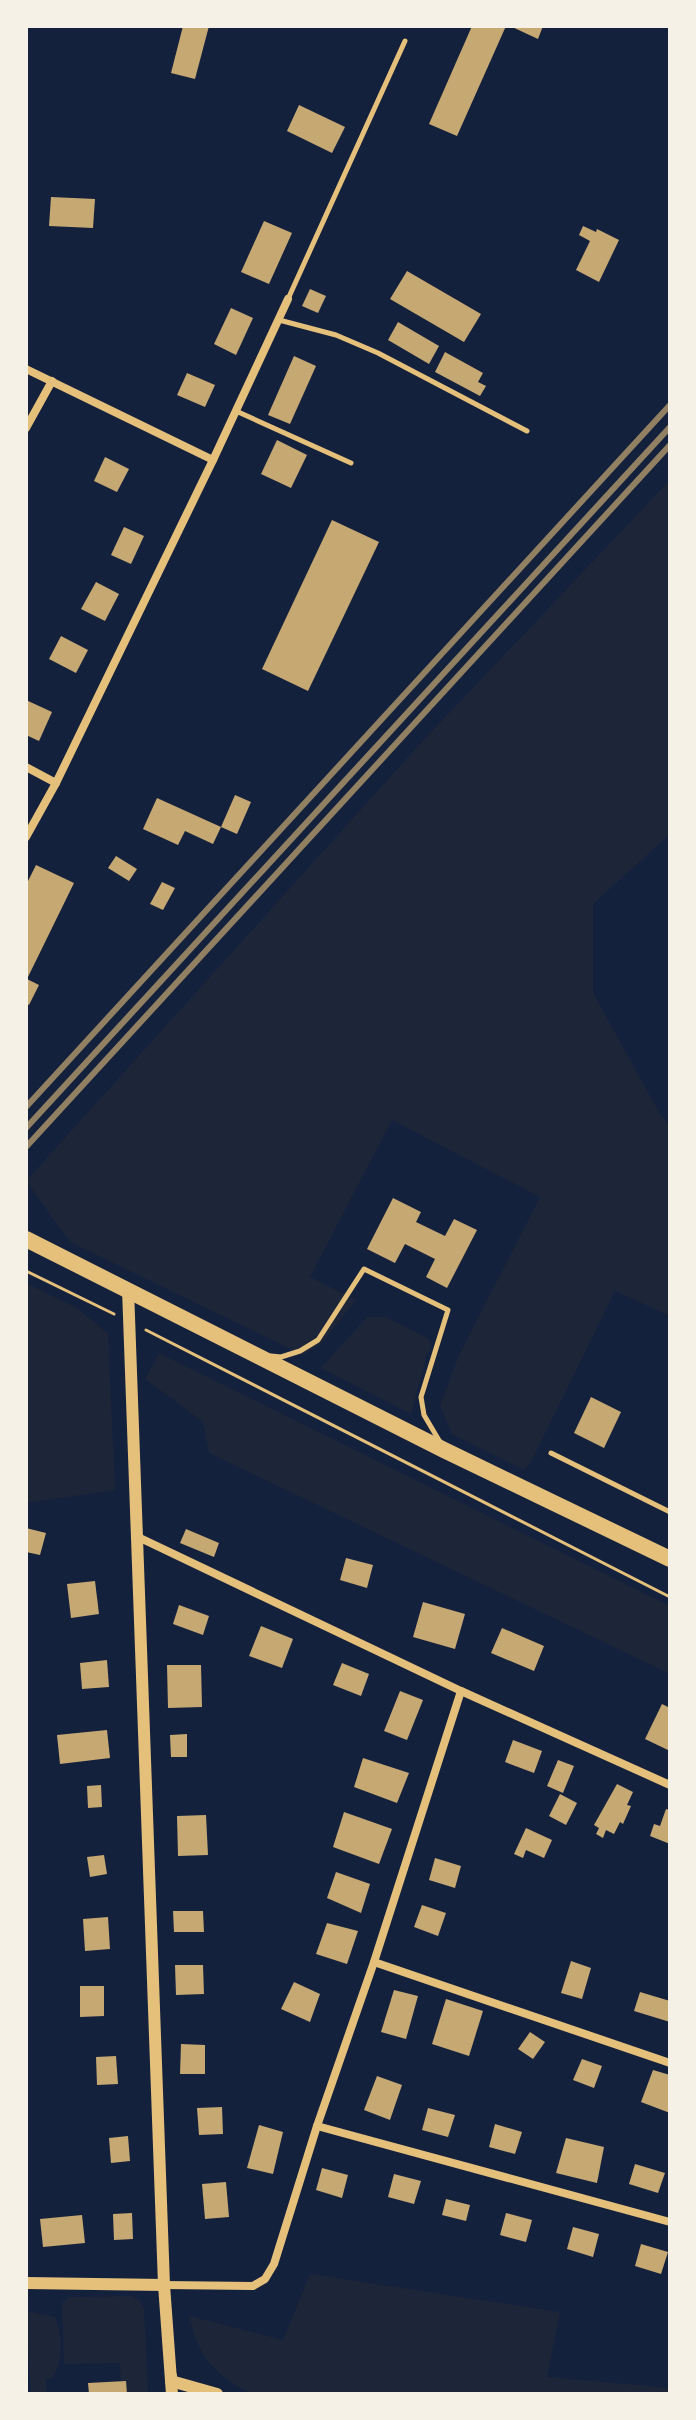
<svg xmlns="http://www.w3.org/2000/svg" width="696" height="2420" font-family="'Nunito Sans',sans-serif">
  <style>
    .green { fill: #1d2539 }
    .building { fill: #c6a872 }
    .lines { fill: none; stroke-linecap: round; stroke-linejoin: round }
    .path { stroke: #e5c07b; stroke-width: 3 }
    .service { stroke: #e5c07b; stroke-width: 5 }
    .minor { stroke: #e5c07b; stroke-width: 8 }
    .tertiary { stroke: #e5c07b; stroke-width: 12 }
    .primary { stroke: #e5c07b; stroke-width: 16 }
    .rail { stroke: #918062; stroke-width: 6 }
  </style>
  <rect width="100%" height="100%" fill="#14213d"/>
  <g class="green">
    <path d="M670,480V834L593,904V993L660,1114L670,1126V1316L615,1291L531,1462L524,1470L452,1434L440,1406L459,1355L540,1197L392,1120L310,1277L356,1300L321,1344L303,1355L70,1242L26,1181L417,747Z"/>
    <path d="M26,1283L79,1309L108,1334L115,1490L26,1503Z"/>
    <path d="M367,1317H386L429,1339L431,1348L427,1354L411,1414L321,1368Z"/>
    <path d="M159,1353L670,1606V1674L209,1453L203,1422L145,1379Z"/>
    <path d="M310,2274L560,2312L547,2377L670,2388V2394H252C213,2374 199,2358 189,2316L283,2340Z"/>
    <path d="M132,2296L140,2301L144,2309L148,2394H121L120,2363L64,2364L62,2303L69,2297Z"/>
    <path d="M26,2311L55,2317C63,2337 64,2361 52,2378L46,2379L47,2394H31Z"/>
  </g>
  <g class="building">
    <path d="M183,26H209L195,79L171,73Z"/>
    <path d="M472,26H506L457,136L429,124Z"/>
    <path d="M510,26H543L538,39Z"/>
    <path d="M299,105L345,127L332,153L287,131Z"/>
    <path d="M51,197L95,199L93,228L49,226Z"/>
    <path d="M264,221L292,233L269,284L241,272Z"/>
    <path d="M583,226L596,232L597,229L619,240L599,282L576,270L590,241L579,235Z"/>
    <path d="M407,271L481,314L464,342L390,299Z"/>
    <path d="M310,289L326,296L318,313L302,306Z"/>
    <path d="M231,308L253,318L236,355L214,344Z"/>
    <path d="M398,322L439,346L429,364L388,340Z"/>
    <path d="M445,352L483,373L478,382L486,386L480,396L435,372Z"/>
    <path d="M294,356L316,366L290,424L268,415Z"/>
    <path d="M187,373L215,385L205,407L177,395Z"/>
    <path d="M277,440L307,455L291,488L261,474Z"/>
    <path d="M105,457L129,469L117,492L94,481Z"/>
    <path d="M332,520L379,542L308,691L262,669Z"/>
    <path d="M124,527L144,536L131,564L111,555Z"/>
    <path d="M96,582L119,594L105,621L81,609Z"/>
    <path d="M61,636L88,650L76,673L49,659Z"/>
    <path d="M26,700L52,712L39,741L26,735Z"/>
    <path d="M235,795L251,802L237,834L221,827Z"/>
    <path d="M157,798L221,827L213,844L185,831L178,845L143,829Z"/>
    <path d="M116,856L137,869L129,881L108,868Z"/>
    <path d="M36,865L74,883L27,979L39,985L29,1005L26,1003V885Z"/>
    <path d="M162,882L175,888L163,910L150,904Z"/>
    <path d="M393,1198L421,1212L416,1222L445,1236L454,1219L477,1230L447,1288L426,1277L435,1259L405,1244L395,1263L367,1249Z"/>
    <path d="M591,1397L621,1412L604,1448L574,1433Z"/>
    <path d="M26,1528L46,1533L40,1555L26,1552Z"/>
    <path d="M186,1529L219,1543L214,1557L180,1543Z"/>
    <path d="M346,1558L373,1565L367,1588L340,1580Z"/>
    <path d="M95,1581L99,1614L71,1618L67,1584Z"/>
    <path d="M423,1602L465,1614L455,1649L413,1637Z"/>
    <path d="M179,1605L209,1616L203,1635L173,1624Z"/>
    <path d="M261,1626L293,1639L282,1668L249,1656Z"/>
    <path d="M502,1628L544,1646L534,1671L491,1653Z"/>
    <path d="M107,1660L109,1687L82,1689L80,1663Z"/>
    <path d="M342,1663L369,1674L361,1696L333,1685Z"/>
    <path d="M167,1665H201L202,1707L168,1708Z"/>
    <path d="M400,1691L423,1700L407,1740L384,1731Z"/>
    <path d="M662,1704L670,1708V1751L645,1739Z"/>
    <path d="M107,1730L110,1758L60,1764L57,1735Z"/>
    <path d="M187,1734V1757H171L170,1735Z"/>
    <path d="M513,1740L542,1751L534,1773L505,1762Z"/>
    <path d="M363,1758L409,1773L397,1803L354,1787Z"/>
    <path d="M558,1760L574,1766L563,1793L547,1786Z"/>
    <path d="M617,1784L633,1792L627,1805L631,1806L623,1824L620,1822L614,1834L606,1830L603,1838L596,1834L599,1828L594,1825Z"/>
    <path d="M101,1785L102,1807L88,1808L87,1786Z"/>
    <path d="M560,1794L577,1803L566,1825L549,1816Z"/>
    <path d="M666,1809L670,1810V1844L650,1836L654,1824L660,1826Z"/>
    <path d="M344,1812L392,1829L379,1864L333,1847Z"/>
    <path d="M206,1815L208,1855L178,1856L177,1816Z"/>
    <path d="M526,1828L552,1840L544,1858L526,1850L523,1858L514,1854Z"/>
    <path d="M104,1855L107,1874L90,1877L87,1857Z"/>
    <path d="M435,1858L461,1866L455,1888L429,1880Z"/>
    <path d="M336,1872L370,1884L361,1913L327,1898Z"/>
    <path d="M422,1905L446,1913L438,1936L414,1927Z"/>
    <path d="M173,1911H203L204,1932H174Z"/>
    <path d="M108,1917L110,1949L85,1951L83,1919Z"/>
    <path d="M327,1923L358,1931L347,1964L316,1954Z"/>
    <path d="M571,1961L591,1968L582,1999L561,1993Z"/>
    <path d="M175,1965H203L204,1994L176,1995Z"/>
    <path d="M294,1982L320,1994L310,2022L281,2009Z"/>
    <path d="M80,1986H104V2016L80,2017Z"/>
    <path d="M394,1990L418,1996L406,2039L381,2032Z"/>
    <path d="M640,1992L670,2001V2022L634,2011Z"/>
    <path d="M446,1999L483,2011L469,2056L432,2044Z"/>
    <path d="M530,2032L545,2042L533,2059L518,2049Z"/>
    <path d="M181,2044L205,2045V2074H180Z"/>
    <path d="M116,2056L118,2084L97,2085L96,2057Z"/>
    <path d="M582,2059L602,2066L594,2088L573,2080Z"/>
    <path d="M653,2070L670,2075V2113L641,2102Z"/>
    <path d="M377,2076L402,2085L390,2120L364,2110Z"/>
    <path d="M222,2107L223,2134L199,2135L197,2108Z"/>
    <path d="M428,2108L455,2115L448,2137L422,2130Z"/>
    <path d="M495,2124L522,2132L515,2154L489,2147Z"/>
    <path d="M259,2125L283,2132L273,2174L247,2168Z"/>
    <path d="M128,2136L130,2161L111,2163L109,2138Z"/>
    <path d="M566,2138L604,2147L597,2183L556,2173Z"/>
    <path d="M635,2164L665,2173L658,2193L629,2184Z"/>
    <path d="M322,2168L348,2175L342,2198L316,2190Z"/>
    <path d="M394,2174L421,2181L414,2204L388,2197Z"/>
    <path d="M226,2182L229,2217L205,2219L202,2184Z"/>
    <path d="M446,2199L470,2205L466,2221L442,2215Z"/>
    <path d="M132,2213L133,2239L114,2240L113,2214Z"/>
    <path d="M506,2213L532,2220L526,2242L500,2235Z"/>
    <path d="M82,2215L85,2243L43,2247L40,2219Z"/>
    <path d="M573,2227L599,2234L593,2257L567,2249Z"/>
    <path d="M641,2244L668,2252L661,2274L635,2266Z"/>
    <path d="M126,2381L127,2394H89L88,2383Z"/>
  </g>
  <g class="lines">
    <g class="path">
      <path d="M26,1271L114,1314"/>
      <path d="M146,1330L670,1597"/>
    </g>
    <g class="service">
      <path d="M288,299L405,41"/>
      <path d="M279,320L336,335L378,353L527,431"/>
      <path d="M236,411L351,463"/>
      <path d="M271,1356L281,1357L300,1351L318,1340L364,1269L448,1310L421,1397L424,1415L440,1442"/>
      <path d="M551,1453L670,1512"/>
    </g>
    <g class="minor">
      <path d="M26,369L213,460"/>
      <path d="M26,428L52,381"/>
      <path d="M26,767L56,783"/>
      <path d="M26,837L56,783L213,460L288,299"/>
      <path d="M138,1537L461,1691L670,1785"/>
      <path d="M374,1962L670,2063"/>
      <path d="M317,2126L670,2222"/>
      <path d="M164,2285L253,2286L265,2279L274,2264L317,2126L374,1962L461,1691"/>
    </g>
    <g class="tertiary">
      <path d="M128,1289L164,2285L172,2394"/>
      <path d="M26,2283L164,2285"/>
      <path d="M171,2376V2381L217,2394"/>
    </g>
    <path class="primary" d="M26,1239L444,1450L670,1559"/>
    <g class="rail">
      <path d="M26,1107L670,405"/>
      <path d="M26,1128L670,427"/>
      <path d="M26,1147L670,445"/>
    </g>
  </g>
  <rect width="696" height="2420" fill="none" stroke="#f6f1e7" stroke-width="56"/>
</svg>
